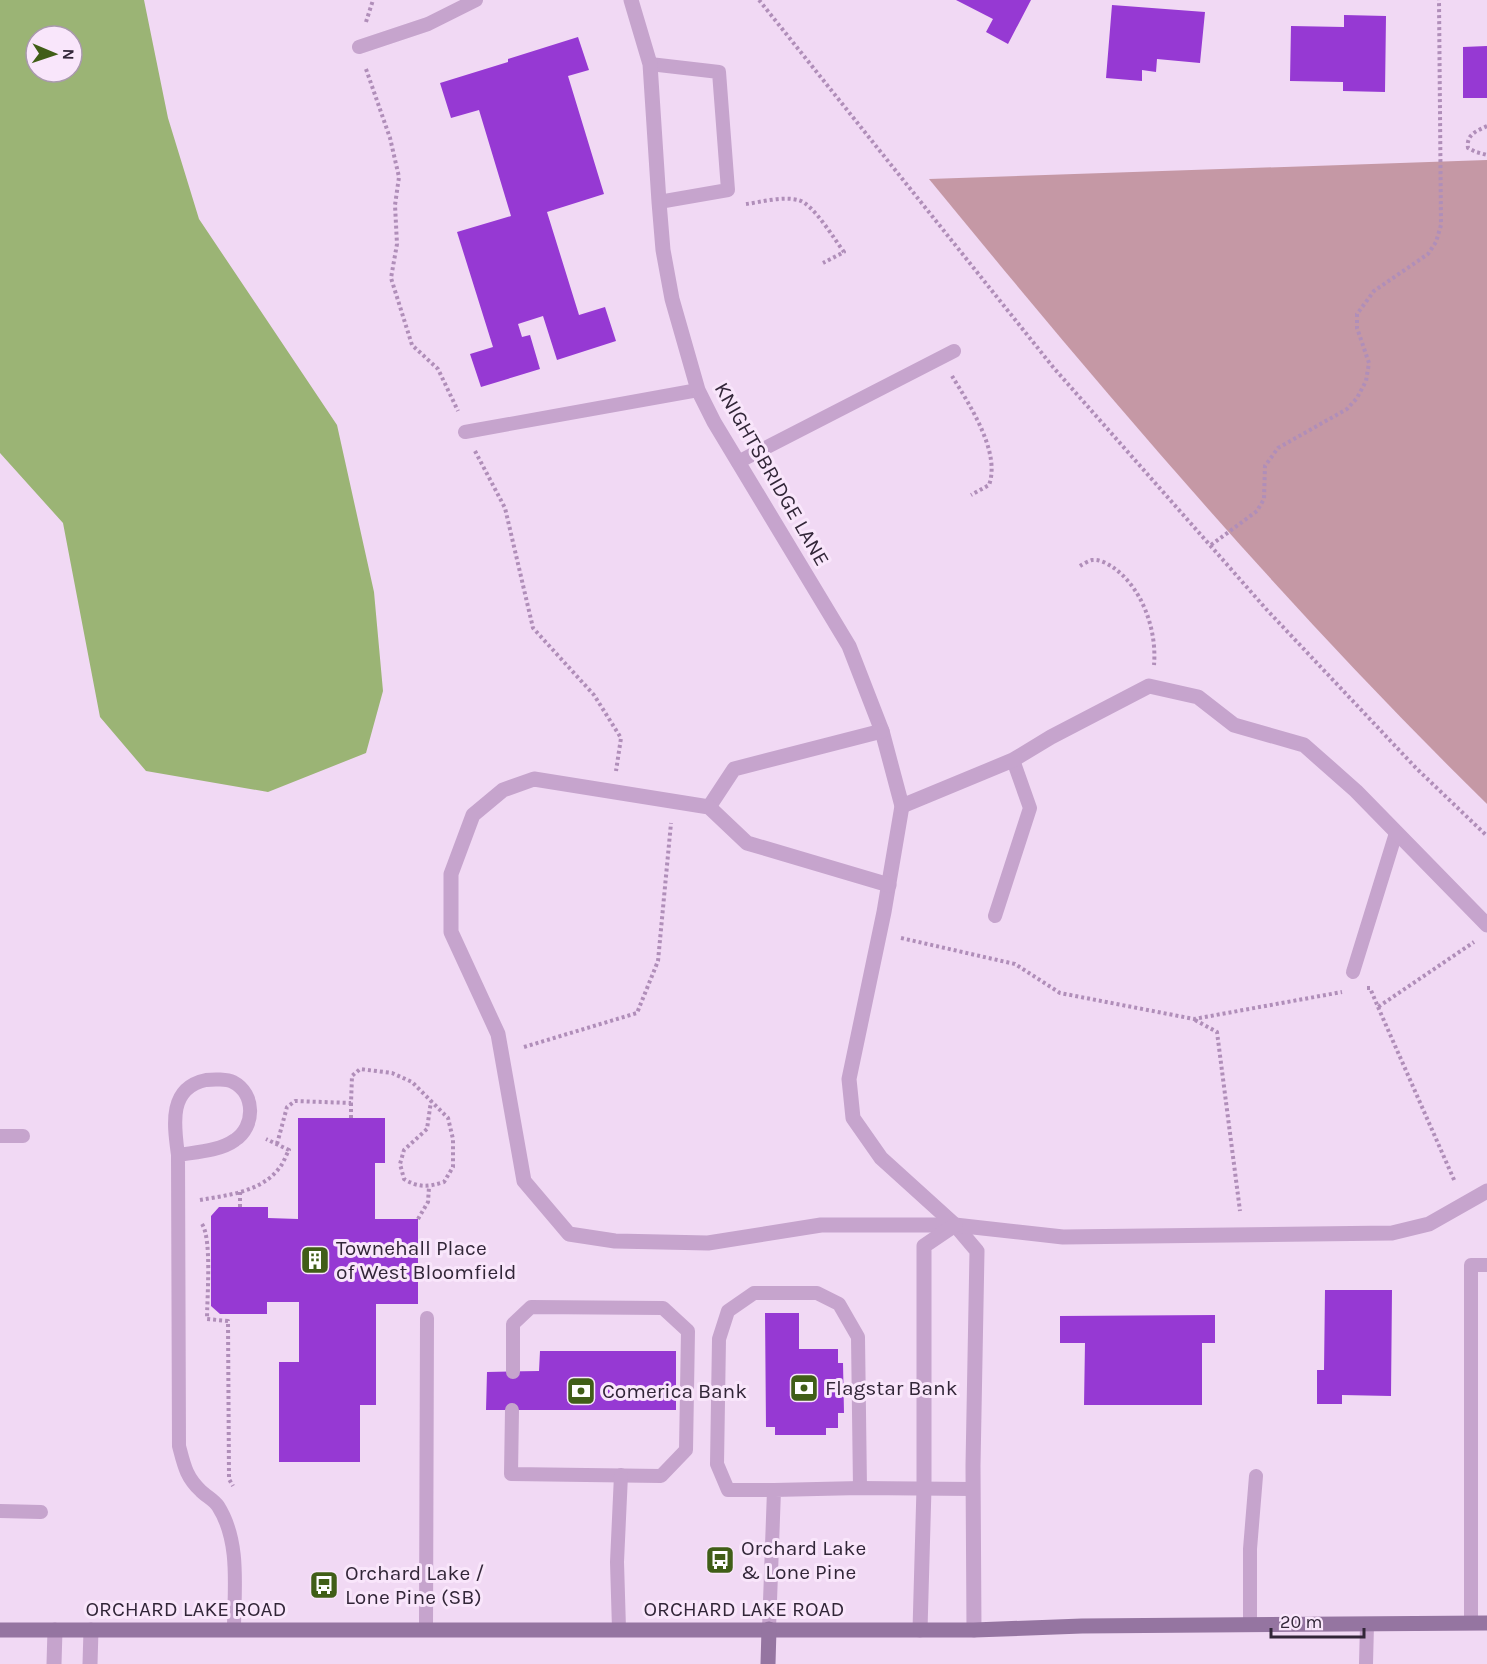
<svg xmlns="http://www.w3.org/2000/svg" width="1487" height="1664" font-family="Karla,sans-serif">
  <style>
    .green { fill: #c598a5 }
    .water { fill: #9bb475; fill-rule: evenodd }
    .building { fill: #9639d3 }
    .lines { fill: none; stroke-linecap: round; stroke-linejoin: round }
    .path { stroke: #b08eb9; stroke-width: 4; stroke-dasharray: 3 3; stroke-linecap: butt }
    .lane { stroke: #c6a4cd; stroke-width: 14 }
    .street { stroke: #c6a4cd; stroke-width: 15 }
    .secondary { stroke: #9575a1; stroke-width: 15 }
    .labels { text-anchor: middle; stroke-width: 6; stroke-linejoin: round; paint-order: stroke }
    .street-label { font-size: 21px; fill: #322638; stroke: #f9e6fb }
    .poi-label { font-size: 21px; fill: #322638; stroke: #f9e6fb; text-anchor: start }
  </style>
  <rect width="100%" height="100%" fill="#f1d9f4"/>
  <path class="green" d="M1487,160V804C1287,608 1106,395 929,179Z"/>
  <path class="water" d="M0,0H144L168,118L199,219L337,425L374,592L383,691L366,753L268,792L146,771L100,717L63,523L0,453ZM36,36H72V72H36Z"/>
  <g class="building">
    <path d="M956,0H1031L1008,44L986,32L993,19Z"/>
    <path d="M1112,5L1205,12L1200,63L1157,59L1156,72L1142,70V81L1106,78Z"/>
    <path d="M1344,15L1386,16L1385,92L1343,91V82L1290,81L1291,26L1344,27Z"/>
    <path d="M578,37L589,70L568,76L604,194L547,212L579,315L605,307L616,341L557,360L543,316L518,324L522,337L530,335L540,369L481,387L470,354L493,347L457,232L511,216L479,110L451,118L440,83L508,62V59Z"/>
    <path d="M1487,46V98H1463V47Z"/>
    <path d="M298,1118H385V1163H375V1219H418V1304H376V1405H360V1462H279V1362H299V1302H267V1314H220L211,1306V1216L219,1207H268V1218L298,1219Z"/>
    <path d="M1325,1290H1392L1391,1396L1342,1395V1404H1317V1370H1324Z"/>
    <path d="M765,1313H799V1349H838V1363H843L844,1413H838V1428H826V1435H775V1427H766Z"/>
    <path d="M1215,1315V1343H1202V1405H1084L1085,1343H1060V1316Z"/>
    <path d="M540,1351H676V1410H486L487,1372L539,1371Z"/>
  </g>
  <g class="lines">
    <g class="path">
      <path d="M759,0L1053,367L1267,610L1416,768L1487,836"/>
      <path d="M366,22L373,0"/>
      <path d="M366,69L390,138L399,177L395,205L397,244L391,278L412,345L438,369L458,411"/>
      <path d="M1487,126C1477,131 1466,134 1468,148L1476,152L1487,155"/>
      <path d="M746,204C762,202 782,196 798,200C813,203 834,239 844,252L823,263"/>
      <path d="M952,376C969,404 1001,452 989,485L971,495"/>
      <path d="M475,451L505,508L533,628L594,695L621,738L616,771"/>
      <path d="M1211,545L1257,511L1264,499L1265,466L1278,448L1347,409L1357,398L1366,381L1369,363L1357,328V314L1374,291L1428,254L1436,242L1441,225L1439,0"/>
      <path d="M1080,566C1083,564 1088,561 1092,560C1100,559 1108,564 1114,568C1143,589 1157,631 1154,665"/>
      <path d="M901,938L1015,964L1060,993L1194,1019L1342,992"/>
      <path d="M1367,988H1370L1378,1007L1474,942"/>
      <path d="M1378,1007L1455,1182"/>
      <path d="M1195,1020L1217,1032L1240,1211"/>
      <path d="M524,1047L637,1013L658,961L671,823"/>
      <path d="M351,1103V1118"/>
      <path d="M277,1144L287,1107L295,1101L351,1103L352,1076L360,1069L392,1073L412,1082L448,1118L453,1139V1167L444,1182C428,1187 419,1188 404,1179L400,1164L404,1150L427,1129L431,1101"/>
      <path d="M200,1200C228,1195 262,1192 280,1167C284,1162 286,1155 289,1150L266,1139"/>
      <path d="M240,1207V1192"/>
      <path d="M418,1219L428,1202L429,1187"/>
      <path d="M202,1224C212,1239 207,1298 207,1319L228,1321L229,1479L233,1486"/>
    </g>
    <g class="lane">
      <path d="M359,47L428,24L476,0"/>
      <path d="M650,64L719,72L728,190L659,202"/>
      <path d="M465,432L698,390"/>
      <path d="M738,462L954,351"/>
      <path d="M995,916L1030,808L1013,760"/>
      <path d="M1353,972L1396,833"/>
      <path d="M0,1136H23"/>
      <path d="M178,1155C196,1152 220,1151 235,1140C255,1127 256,1094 233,1082C227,1079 214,1079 206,1080C168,1088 174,1125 178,1155L179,1446C184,1465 186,1477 201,1491C206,1496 214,1500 218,1506C241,1542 234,1590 234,1630"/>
      <path d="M512,1410L511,1474L661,1476L686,1450L688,1331L663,1308L531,1307L513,1324V1372"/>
      <path d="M774,1490H728L717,1464L719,1339L728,1311L754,1293H817L839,1304L858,1337L860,1488"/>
      <path d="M0,1511L41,1512"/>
      <path d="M1471,1623V1265H1487"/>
      <path d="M1250,1625V1549L1256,1476"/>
      <path d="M426,1629L427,1318"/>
      <path d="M619,1629L617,1562L621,1475"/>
      <path d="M769,1629L774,1490L860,1488L973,1489"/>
      <path d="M1366,1664L1367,1625"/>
    </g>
    <g class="street">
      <path d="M631,0L650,64L659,202L663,250L672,299L698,390L714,422L849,646L882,731L902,806L884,912L849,1079L853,1118L881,1158L955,1225L977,1251L973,1466L974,1630"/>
      <path d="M902,806L1013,760L1051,737L1149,686L1198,697L1234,725L1304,745L1356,791L1487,925"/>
      <path d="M709,807L734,769L882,731"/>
      <path d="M889,885L747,843L709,807L534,779L503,790L473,815L451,874V932L498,1034L524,1181L569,1234L615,1241L708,1243L821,1225H955L1063,1237L1392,1233L1429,1224L1487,1191"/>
      <path d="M920,1630L924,1488V1246L955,1225"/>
      <path d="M54,1664L55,1630"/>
      <path d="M90,1664L91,1630"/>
    </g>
    <g class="secondary">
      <path d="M0,1630H974L1082,1626L1487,1623"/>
      <path d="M768,1664L769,1629"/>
    </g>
  </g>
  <defs>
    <g id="building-square" transform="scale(1.5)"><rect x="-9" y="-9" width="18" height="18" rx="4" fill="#405e17" stroke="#f9e6fb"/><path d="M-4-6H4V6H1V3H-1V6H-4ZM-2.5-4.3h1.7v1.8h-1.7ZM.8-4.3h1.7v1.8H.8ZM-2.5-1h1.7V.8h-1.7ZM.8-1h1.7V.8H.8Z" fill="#fff"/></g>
    <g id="bank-square" transform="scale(1.5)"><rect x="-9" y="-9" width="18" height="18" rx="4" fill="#405e17" stroke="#f9e6fb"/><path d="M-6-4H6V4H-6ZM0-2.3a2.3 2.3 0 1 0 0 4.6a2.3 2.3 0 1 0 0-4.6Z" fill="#fff"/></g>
    <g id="bus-square" transform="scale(1.5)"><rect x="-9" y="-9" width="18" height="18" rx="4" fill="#405e17" stroke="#f9e6fb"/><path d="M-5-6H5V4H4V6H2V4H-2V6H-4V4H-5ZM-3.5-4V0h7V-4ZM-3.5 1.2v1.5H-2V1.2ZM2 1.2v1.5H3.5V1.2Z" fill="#fff"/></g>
  </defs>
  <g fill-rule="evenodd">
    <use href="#building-square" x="315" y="1260"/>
    <use href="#bank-square" x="804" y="1388"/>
    <use href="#bank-square" x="581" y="1391"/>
    <use href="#bus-square" x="720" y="1560"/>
    <use href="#bus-square" x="324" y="1585"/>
  </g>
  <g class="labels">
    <g class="street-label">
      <text transform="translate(772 474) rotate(60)" y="7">KNIGHTSBRIDGE LANE</text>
      <text x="186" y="1616">ORCHARD LAKE ROAD</text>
      <text x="744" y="1616">ORCHARD LAKE ROAD</text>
    </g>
    <g class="poi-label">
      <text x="336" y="1255">Townehall Place<tspan x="336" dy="24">of West Bloomfield</tspan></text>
      <text x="825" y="1395">Flagstar Bank</text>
      <text x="602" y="1398">Comerica Bank</text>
      <text x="741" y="1555">Orchard Lake<tspan x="741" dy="24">&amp; Lone Pine</tspan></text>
      <text x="345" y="1580">Orchard Lake /<tspan x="345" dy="24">Lone Pine (SB)</tspan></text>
    </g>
  </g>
  <g transform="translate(54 54) rotate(92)"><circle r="28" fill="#f9e6fb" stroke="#a999ad" stroke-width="1.5"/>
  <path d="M0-4.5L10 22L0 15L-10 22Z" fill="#405e17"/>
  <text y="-9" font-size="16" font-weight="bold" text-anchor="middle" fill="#322638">N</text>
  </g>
  <path d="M1271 1628v9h93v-9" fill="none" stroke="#322638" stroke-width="3"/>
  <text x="1280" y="1628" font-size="18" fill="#322638" stroke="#f9e6fb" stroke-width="4.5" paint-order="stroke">20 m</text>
</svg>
